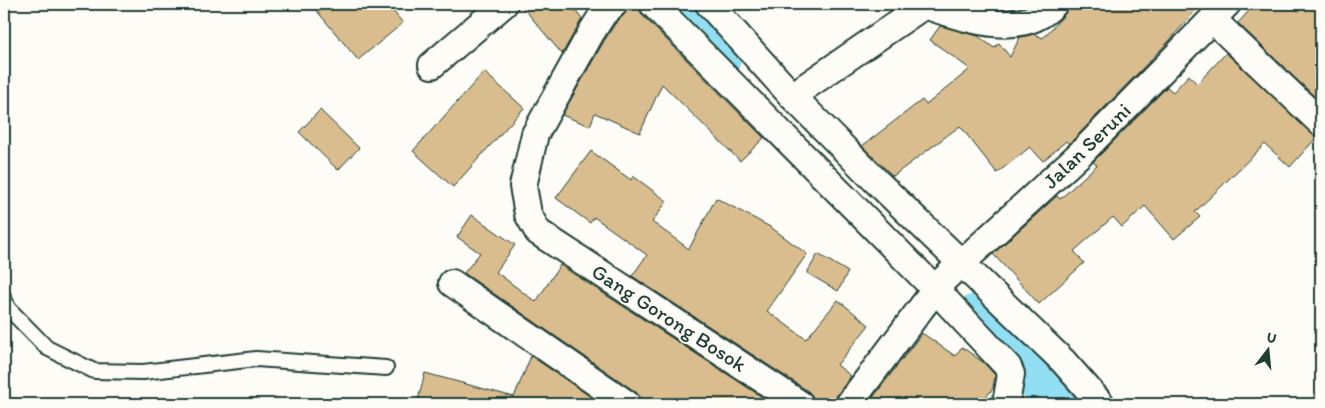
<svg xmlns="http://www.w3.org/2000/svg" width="1325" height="408" font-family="Itim,sans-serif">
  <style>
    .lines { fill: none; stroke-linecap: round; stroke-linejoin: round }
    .river { stroke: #92def2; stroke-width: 44 }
    .building { fill: #d9bd8e; stroke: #1f3d34 }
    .service-casing { stroke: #1f3d34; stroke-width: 18 }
    .minor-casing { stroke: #1f3d34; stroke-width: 30 }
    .service { stroke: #fdfcf7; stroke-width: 14 }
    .minor { stroke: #fdfcf7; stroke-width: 26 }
    .labels { text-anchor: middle; stroke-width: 4; stroke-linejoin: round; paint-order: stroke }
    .street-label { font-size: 21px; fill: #1f3d34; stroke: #fdfcf7 }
  </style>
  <rect width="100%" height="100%" fill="#fdfcf7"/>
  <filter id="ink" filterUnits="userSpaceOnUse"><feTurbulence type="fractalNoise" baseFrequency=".02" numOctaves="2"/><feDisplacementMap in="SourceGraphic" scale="10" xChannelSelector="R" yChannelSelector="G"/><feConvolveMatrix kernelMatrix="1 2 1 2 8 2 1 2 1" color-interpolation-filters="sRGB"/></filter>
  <g filter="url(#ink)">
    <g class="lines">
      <g class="river">
        <path d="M672,4L720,56"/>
        <path d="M976,316L1063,404"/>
      </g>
    </g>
    <g class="building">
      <path d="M311,4H387L403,23L358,60Z"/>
      <path d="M520,4H570L582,19L562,54Z"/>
      <path d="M629,4L638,5L642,15L764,138L740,161L662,84L640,133L595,113L590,126L562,115L604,41L615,24L624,15Z"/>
      <path d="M1071,4H1201L1170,40L1073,140L1069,144L1066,141L1043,161L1030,147L997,173L960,126L893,176L862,146L922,100L926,105L970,69L930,40L940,26L978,36L994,48L999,43L1010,57L1020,37L1034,34L1043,38L1064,15Z"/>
      <path d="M1255,4H1321V103L1238,23Z"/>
      <path d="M1226,53L1317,137L1290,167L1265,144L1195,212L1200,217L1174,239L1145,206L1122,227L1113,217L1074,251L1084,263L1039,304L993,254L1057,196L1060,199L1097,165L1093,162L1167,87L1173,92L1189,75L1197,84Z"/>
      <path d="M484,72L524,108L453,187L413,151Z"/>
      <path d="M320,110L359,148L338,170L299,132Z"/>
      <path d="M591,151L631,180L633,176L667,201L652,222L689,249L716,198L772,228L807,254L767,311L806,339L838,300L869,325L837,365L851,376L837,395L834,404H815L813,397L808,391L632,276L647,255L594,217L590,223L556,198Z"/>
      <path d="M472,215L515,245L496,272L536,302L560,265L773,404H642L640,397L636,392L464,273L480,253L457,237Z"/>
      <path d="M818,254L848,272L838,291L807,273Z"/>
      <path d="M922,333L955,356L962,347L984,363L995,375L993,388L981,404H868Z"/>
      <path d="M531,356L601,404H417L425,373L514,397Z"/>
    </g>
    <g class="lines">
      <g class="service-casing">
        <path id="service" d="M4,298L8,308L47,348L94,371L143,372L256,359L386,368"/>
      </g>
      <g class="minor-casing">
        <g id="minor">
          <path d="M614,4L603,14L591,33L535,134L523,186L528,214L538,232L800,404"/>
          <path d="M653,4L935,289L1008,367L1011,374L1006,404"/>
          <path d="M709,4L792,96L877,182L1063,361L1101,404"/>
          <path d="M924,5C964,18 1021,40 1054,4"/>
          <path d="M1213,20L1321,123"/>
          <path d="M432,65L504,4"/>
          <path d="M792,96L926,4"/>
          <path d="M452,283L627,404"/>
          <path d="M849,404L940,283L1083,151L1227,4"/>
        </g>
      </g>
      <use href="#service" class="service"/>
      <use href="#minor" class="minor"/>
    </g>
  </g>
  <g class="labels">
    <g class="street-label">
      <text transform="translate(1087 146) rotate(-44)" y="7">Jalan Seruni</text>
      <text transform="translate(669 318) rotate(33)" y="7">Gang Gorong Bosok</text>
    </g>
  </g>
  <rect width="1325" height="408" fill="none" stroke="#fdfcf7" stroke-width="20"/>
  <rect x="10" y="10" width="1305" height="388" fill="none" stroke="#1f3d34" stroke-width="2" filter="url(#ink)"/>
  <g transform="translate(1268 350) rotate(16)" stroke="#fdfcf7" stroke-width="4" paint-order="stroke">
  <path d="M0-4L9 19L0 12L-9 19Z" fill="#1f3d34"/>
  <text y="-8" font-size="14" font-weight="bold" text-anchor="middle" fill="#1f3d34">U</text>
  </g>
</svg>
